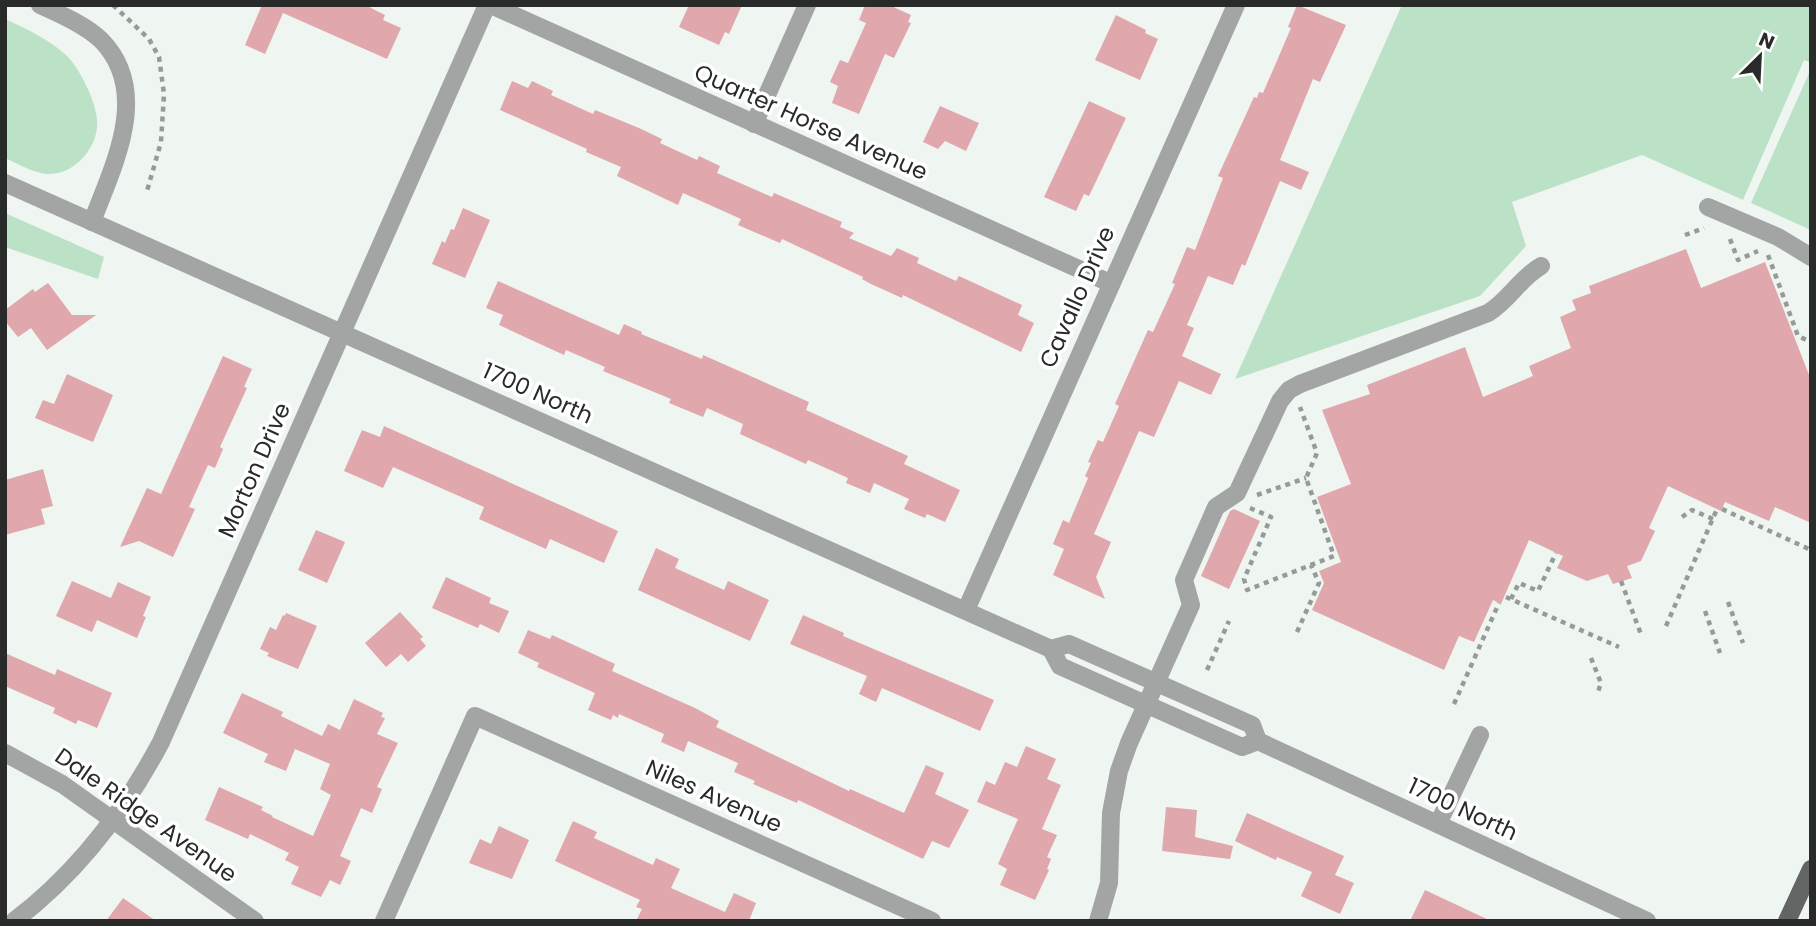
<svg xmlns="http://www.w3.org/2000/svg" width="1816" height="926" font-family="Poppins,sans-serif">
  <style>
    .green { fill: #bbe2c7 }
    .building { fill: #e0a7ad }
    .lines { fill: none; stroke-linecap: round; stroke-linejoin: round }
    .path { stroke: #979b98; stroke-width: 4.5; stroke-dasharray: 5 5; stroke-linecap: butt }
    .minor { stroke: #a3a5a4; stroke-width: 18 }
    .major { stroke: #626563; stroke-width: 18 }
    .labels { text-anchor: middle; stroke-width: 7; stroke-linejoin: round; paint-order: stroke }
    .street-label { font-size: 23px; fill: #292b2a; stroke: #fff }
  </style>
  <rect width="100%" height="100%" fill="#eff5f1"/>
  <g class="green">
    <path d="M1402,5H1811V63L1804,60L1743,200L1642,155L1512,202L1526,246L1480,296L1235,379Z"/>
    <path d="M5,19C27,29 48,39 66,55C80,68 100,108 97,128C94,153 71,176 46,174C32,172 18,164 5,158Z"/>
    <path d="M1810,71H1811V230L1751,203Z"/>
    <path d="M5,213L104,257L98,279L5,247Z"/>
  </g>
  <g class="building">
    <path d="M262,5H365L385,15L383,20L401,28L387,59L283,13L265,54L245,45Z"/>
    <path d="M689,5H742L729,34L725,32L719,45L679,27Z"/>
    <path d="M865,5H889L911,15L908,22L911,23L894,58L885,54L859,114L832,103L838,86L830,82L840,60L848,63L866,23L859,20Z"/>
    <path d="M1297,5L1346,25L1320,82L1313,79L1280,160L1309,172L1301,190L1280,181L1245,266L1242,264L1233,285L1208,276L1187,325L1194,328L1182,356L1221,374L1211,395L1179,381L1154,437L1139,431L1094,534L1111,542L1096,577L1105,599L1053,575L1064,549L1053,544L1063,520L1069,523L1088,478L1085,476L1091,463L1088,462L1098,440L1103,442L1119,406L1115,404L1148,330L1153,332L1175,284L1172,283L1187,247L1195,250L1223,178L1218,176L1254,97L1257,98L1259,92L1263,93L1291,28L1288,27Z"/>
    <path d="M1116,15L1146,30L1145,33L1158,39L1140,80L1095,60Z"/>
    <path d="M512,81L528,88L532,81L553,91L551,95L593,114L595,110L639,128L662,139L660,143L697,160L699,156L720,166L717,173L772,197L774,193L842,222L840,227L854,233L849,238L891,256L897,248L919,258L917,263L956,281L959,276L1022,305L1018,315L1034,323L1021,352L903,295L902,298L871,284L862,279L863,277L782,239L780,243L738,225L741,219L683,193L678,205L617,176L621,167L586,152L587,149L500,110Z"/>
    <path d="M1089,101L1126,118L1089,196L1084,194L1076,211L1044,197Z"/>
    <path d="M940,106L979,123L966,151L945,141L938,149L923,142Z"/>
    <path d="M463,208L490,220L465,278L432,264L442,241L445,243L451,229L454,230Z"/>
    <path d="M1686,249L1701,288L1765,262L1811,380V523L1775,507L1769,521L1725,502L1721,511L1668,486L1649,528L1655,531L1641,561L1627,566L1632,578L1613,584L1608,574L1587,581L1557,568L1563,556L1529,540L1501,604L1493,600L1474,642L1459,636L1444,670L1312,610L1324,583L1319,571L1341,562L1317,497L1351,484L1322,410L1370,394L1367,385L1465,347L1483,397L1533,376L1529,366L1571,348L1560,317L1576,310L1572,300L1591,293L1589,286Z"/>
    <path d="M498,281L619,335L624,324L642,332L641,334L702,359L703,355L809,402L806,410L908,456L904,464L960,490L945,522L927,514L925,518L904,509L909,499L874,483L870,493L846,483L848,478L808,460L806,464L740,434L743,424L707,408L703,417L669,403L671,399L603,371L605,367L566,350L564,355L499,325L503,315L486,308Z"/>
    <path d="M48,283L72,315H96L47,350L31,328L18,337L5,321V310L33,289L35,292Z"/>
    <path d="M223,356L252,369L244,387L247,388L220,447L223,449L215,468L208,465L189,507L195,509L173,557L139,541L120,547L147,488L161,494Z"/>
    <path d="M67,374L113,395L93,442L35,418L43,400L54,404Z"/>
    <path d="M384,426L618,531L604,563L550,539L546,549L479,519L484,507L393,467L383,488L344,471L362,430L380,437Z"/>
    <path d="M43,469L53,506L41,509L45,524L5,535V480Z"/>
    <path d="M1234,509L1260,521L1229,589L1201,576L1230,511Z"/>
    <path d="M316,530L345,542L327,583L298,570Z"/>
    <path d="M656,548L679,559L675,568L724,590L728,581L769,600L750,641L638,590Z"/>
    <path d="M446,577L491,598L489,603L509,611L499,633L480,624L478,628L432,608Z"/>
    <path d="M72,581L111,598L118,582L151,597L143,616L146,617L137,638L97,620L92,632L56,616Z"/>
    <path d="M400,612L423,637L420,639L426,646L408,662L401,654L386,667L365,643Z"/>
    <path d="M286,613L317,626L298,669L267,656L269,653L260,649L270,627L276,630L283,615L285,616Z"/>
    <path d="M803,615L844,633L843,636L994,700L980,731L882,688L876,702L859,694L867,676L790,644Z"/>
    <path d="M528,630L550,639L552,635L615,664L612,671L695,708L719,721L716,727L849,791L850,789L904,813L926,765L944,773L935,794L969,810L949,848L932,841L923,859L798,800L797,803L753,784L755,781L734,772L738,763L688,741L684,752L661,742L664,734L619,714L618,718L613,715L611,720L588,710L595,693L537,667L539,663L518,653Z"/>
    <path d="M5,653L55,675L57,669L112,693L97,728L78,720L76,724L53,713L55,708L5,686Z"/>
    <path d="M242,693L283,712L281,716L322,736L328,724L340,730L354,699L383,713L381,717L385,718L377,734L398,743L377,787L382,789L372,813L361,808L340,856L351,861L340,885L330,880L321,897L291,884L299,867L285,860L289,853L250,834L248,839L205,820L219,787L263,807L261,810L273,816L272,817L313,836L331,795L320,789L330,764L295,749L286,771L264,762L268,754L223,733Z"/>
    <path d="M1026,746L1056,759L1047,779L1061,785L1042,829L1057,835L1047,857L1051,859L1047,869L1049,870L1035,900L1000,885L1007,869L998,864L1018,819L977,802L986,781L995,785L1005,762L1017,767Z"/>
    <path d="M1166,807L1197,810L1195,837L1233,846L1230,859L1162,851Z"/>
    <path d="M1247,813L1344,856L1335,875L1354,883L1340,914L1301,896L1312,872L1277,857L1276,860L1235,841Z"/>
    <path d="M573,821L597,832L594,838L653,865L656,858L680,869L671,888L725,912L734,893L756,903L749,921H636L642,909L636,907L640,900L555,861Z"/>
    <path d="M499,826L529,840L512,879L469,863L480,839L491,844Z"/>
    <path d="M1425,890L1491,921H1410Z"/>
    <path d="M123,898L156,921H106Z"/>
  </g>
  <g class="lines">
    <g class="path">
      <path d="M113,5L149,39L159,57L164,94L161,142L147,191"/>
      <path d="M1685,235L1704,228"/>
      <path d="M1730,239L1738,260L1758,251"/>
      <path d="M1768,255L1798,336L1811,342"/>
      <path d="M1257,495L1306,478"/>
      <path d="M1250,508L1271,517L1244,579L1247,590L1334,556L1306,478L1317,453L1300,407"/>
      <path d="M1722,509L1811,550"/>
      <path d="M1682,517L1692,510L1713,519"/>
      <path d="M1621,581L1642,637"/>
      <path d="M1506,597L1619,647"/>
      <path d="M1511,599L1519,583L1538,591L1556,553"/>
      <path d="M1728,602L1743,643"/>
      <path d="M1705,611L1720,653"/>
      <path d="M1666,626L1717,509"/>
      <path d="M1297,632L1319,583L1311,565"/>
      <path d="M1591,658L1601,683L1597,695"/>
      <path d="M1207,670L1229,621"/>
      <path d="M1454,704L1499,603"/>
    </g>
    <g class="minor">
      <path d="M40,5C60,14 85,25 101,40C152,92 113,166 92,222"/>
      <path d="M491,5L1110,283"/>
      <path d="M754,124L807,5"/>
      <path d="M5,183L1051,649L1060,666L1242,747L1258,741"/>
      <path d="M1708,207L1778,237L1811,257"/>
      <path d="M966,610L1236,5"/>
      <path d="M1051,649L1069,644L1252,725L1258,741L1647,921"/>
      <path d="M5,753L62,784L255,921"/>
      <path d="M1438,824L1480,735"/>
      <path d="M14,921C76,874 125,810 161,742L487,5"/>
      <path d="M384,921L475,716L932,921"/>
      <path d="M1098,921L1109,883L1111,813L1119,771L1129,743L1191,605L1184,580L1216,507L1237,493L1280,401L1289,390L1300,384L1488,313C1509,300 1520,278 1541,266"/>
    </g>
    <path class="major" d="M1787,921L1811,869"/>
  </g>
  <g class="labels">
    <g class="street-label">
      <text transform="translate(811 122) rotate(24)" y="8">Quarter Horse Avenue</text>
      <text transform="translate(1077 297) rotate(-66)" y="8">Cavallo Drive</text>
      <text transform="translate(538 393) rotate(24)" y="8">1700 North</text>
      <text transform="translate(254 470) rotate(-66)" y="8">Morton Drive</text>
      <text transform="translate(714 796) rotate(24)" y="8">Niles Avenue</text>
      <text transform="translate(1463 809) rotate(25)" y="8">1700 North</text>
      <text transform="translate(146 815) rotate(35)" y="8">Dale Ridge Avenue</text>
    </g>
  </g>
  <rect width="1816" height="926" fill="none" stroke="#292b2a" stroke-width="14"/>
  <g transform="translate(1760 56) rotate(24)" stroke="#ffffff" stroke-width="5" paint-order="stroke">
  <path d="M0-5L12 26L0 18L-12 26Z" fill="#292b2a"/>
  <text y="-10" font-size="19" font-weight="bold" text-anchor="middle" fill="#292b2a">N</text>
  </g>
</svg>
